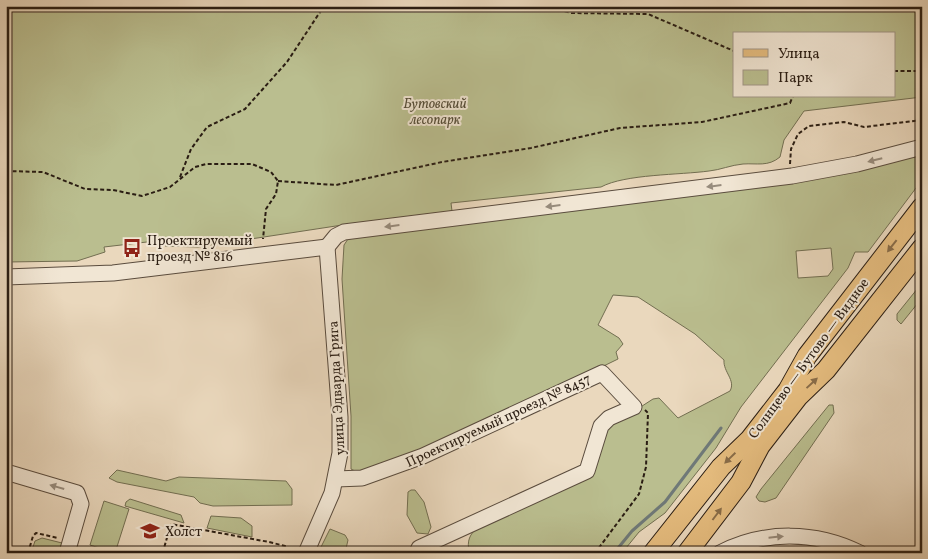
<svg xmlns="http://www.w3.org/2000/svg" width="928" height="559" font-family="Vollkorn,serif">
  <style>
    .green { fill: #babe8f; stroke: #726e51; fill-rule: evenodd }
    .lines { fill: none; stroke-linecap: round; stroke-linejoin: round }
    .stream { stroke: #6f7978; stroke-width: 3 }
    .minor-casing { stroke: #5a4c3e; stroke-width: 17 }
    .major-casing { stroke: #2a1d13; stroke-width: 21 }
    .path { stroke: #2a1d13; stroke-width: 2; stroke-dasharray: 4 2.5; stroke-linecap: butt }
    .minor { stroke: #f1e6d4; stroke-width: 15 }
    .major { stroke: #e5bc7e; stroke-width: 19 }
    .oneway { fill: #978c7d }
    .oneway2 { fill: #886c48 }
    .labels { text-anchor: middle; stroke-width: 4; stroke-linejoin: round; paint-order: stroke }
    .park-label { font-size: 14px; font-style: italic; fill: #554d38; stroke: #f1e6d4 }
    .poi-label { font-size: 14px; fill: #2a1d13; stroke: #f1e6d4; text-anchor: start }
    .street-label { font-size: 14px; fill: #2a1d13; stroke: #f1e6d4 }
  </style>
  <rect width="100%" height="100%" fill="#ead8bd"/>
  <filter id="stains"><feTurbulence type="fractalNoise" baseFrequency=".004" numOctaves="4"/><feColorMatrix values="0 0 0 0 .2 0 0 0 0 .09 0 0 0 0 .02 0 0 0 .5 -.17"/></filter>
  <radialGradient id="worn" r=".72"><stop offset=".6" stop-color="#630" stop-opacity="0"/><stop offset="1" stop-color="#630" stop-opacity=".3"/></radialGradient>
  <g class="green">
    <path d="M6,6H922V97L804,111L784,140L780,157C768,167 757,163 743,164C731,165 720,170 709,171C680,175 625,174 601,187L451,203L452,211L349,224L218,244L198,247L165,246L164,240L104,247L105,252L77,261L6,262ZM734,34H894V96H734Z"/>
    <path d="M922,150V180L868,252H855L848,268L741,407L716,448L665,513L639,532L622,553H469C467,540 469,535 479,526L581,482L608,428L653,399L659,398L678,418L730,391C736,380 723,372 724,360L695,334L638,297L613,295L598,325L619,338L623,344L616,352L618,359L450,441L372,470L355,471L351,469V416L342,279L344,245L348,239ZM831,248L833,269L828,276L798,278L796,251Z"/>
    <path d="M922,283V298L901,324L897,320V314Z"/>
    <path d="M829,405H833L834,413L776,498L765,502L759,501L756,497L761,489Z"/>
    <path d="M117,470L166,481L179,477L286,481L292,489V505L213,506L200,503L194,497L117,482L109,478Z"/>
    <path d="M411,490H415L424,502L431,527L428,534L417,533L407,515L408,492Z"/>
    <path d="M130,499L181,515L184,523L125,506L126,502Z"/>
    <path d="M104,501L129,509L115,553L90,545Z"/>
    <path d="M211,516L241,518L252,526V537L207,528Z"/>
    <path d="M330,529L345,535L348,540L345,553H325L320,549Z"/>
    <path d="M42,538L62,543L59,553H31L35,541Z"/>
  </g>
  <g class="lines">
    <path class="stream" d="M614,553L632,531L665,502L721,428"/>
    <g class="minor-casing">
      <g id="minor">
        <path d="M327,247L336,236L344,232L792,176L857,164L922,147"/>
        <path d="M6,277L113,273L327,247"/>
        <path d="M6,472L77,493L81,504L67,553"/>
        <path d="M336,479L362,478L423,456L602,373L634,407L609,418L601,426L587,471L419,548L417,553"/>
        <path d="M306,553L332,493L340,453V417L327,247"/>
        <path d="M720,553C764,530 816,531 860,553"/>
      </g>
    </g>
    <g class="major-casing">
      <g id="major">
        <path d="M653,553L721,467L750,439L788,390L807,356L922,207"/>
        <path d="M687,553L741,482L760,446L798,397L826,370L922,248"/>
      </g>
    </g>
    <g class="path">
      <path d="M546,6L571,13L648,14L734,51"/>
      <path d="M894,71H922"/>
      <path d="M790,164L791,149L798,134L809,126L844,122L864,127L922,120"/>
      <path d="M6,171L43,172L85,189L113,190L142,196L170,187L195,167L206,164H252L271,172L278,181L276,194L266,209L263,239"/>
      <path d="M180,177L191,149L207,127L245,109L287,62L324,6"/>
      <path d="M278,181L336,185L442,162L531,148L620,128L702,122L790,103L793,96"/>
      <path d="M28,553L33,536L36,533L58,538"/>
      <path d="M113,553L114,552"/>
      <path d="M165,553L164,548L171,524L269,542L285,546L282,553"/>
      <path d="M236,553L237,552"/>
      <path d="M595,553L639,494L646,467L648,413L645,410"/>
    </g>
    <use href="#minor" class="minor"/>
    <use href="#major" class="major"/>
  </g>
  <defs><path id="oneway-solid" d="M-6-.8H1V-3.2L6.5 0L1 3.2V.8H-6Z" transform="scale(1.25)"/></defs>
  <g class="oneway">
    <use href="#oneway-solid" transform="translate(875 160) rotate(166)"/>
    <use href="#oneway-solid" transform="translate(714 186) rotate(173)"/>
    <use href="#oneway-solid" transform="translate(553 206) rotate(173)"/>
    <use href="#oneway-solid" transform="translate(392 226) rotate(173)"/>
    <use href="#oneway-solid" transform="translate(57 487) rotate(-164)"/>
    <use href="#oneway-solid" transform="translate(776 537) rotate(-6)"/>
  </g>
  <g class="oneway2">
    <use href="#oneway-solid" transform="translate(892 246) rotate(128)"/>
    <use href="#oneway-solid" transform="translate(812 383) rotate(-43)"/>
    <use href="#oneway-solid" transform="translate(730 458) rotate(136)"/>
    <use href="#oneway-solid" transform="translate(717 514) rotate(-53)"/>
  </g>
  <defs>
    <g id="bus-bare" transform="scale(1.5)"><path d="M-5-6H5V4H4V6H2V4H-2V6H-4V4H-5ZM-3.5-4V0h7V-4ZM-3.5 1.2v1.5H-2V1.2ZM2 1.2v1.5H3.5V1.2Z" fill="#8f2418" stroke="#f1e6d4" stroke-width="2.5" paint-order="stroke"/></g>
    <g id="school-bare" transform="scale(1.5)"><path d="M0-5L7-2L0 1L-7-2ZM-4 1L0 2.5L4 1V4Q0 6-4 4Z" fill="#8f2418" stroke="#f1e6d4" stroke-width="2.5" paint-order="stroke"/></g>
  </defs>
  <g fill-rule="evenodd">
    <use href="#bus-bare" x="132" y="248"/>
    <use href="#school-bare" x="150" y="531"/>
  </g>
  <g class="labels">
    <g class="park-label">
      <text x="435" y="108">Бутовский<tspan x="435" dy="16">лесопарк</tspan></text>
    </g>
    <g class="poi-label">
      <text x="147" y="245">Проектируемый<tspan x="147" dy="16">проезд № 816</tspan></text>
      <text x="165" y="536">Холст</text>
    </g>
    <g class="street-label">
      <text transform="translate(808 358) rotate(-54)" y="5">Солнцево — Бутово — Видное</text>
      <text transform="translate(336 388) rotate(-93)" y="5">улица Эдварда Грига</text>
      <text transform="translate(498 420) rotate(-25)" y="5">Проектируемый проезд № 8457</text>
    </g>
  </g>
  <rect width="928" height="559" fill="none" stroke="#ead8bd" stroke-width="25"/>
  <rect x="8" y="8" width="913" height="544" fill="none" stroke="#2a1d13" stroke-width="2.5"/>
  <rect x="12" y="12" width="903" height="534" fill="none" stroke="#2a1d13"/>
  <rect x="733" y="32" width="162" height="65" fill="#f1e6d4" stroke="#a19687"/>
  <rect x="743" y="49" width="25" height="8" fill="#e5bc7e" stroke="#a19687"/>
  <text x="778" y="58" font-size="15" fill="#2a1d13">Улица</text>
  <rect x="743" y="70" width="25" height="15" fill="#babe8f" stroke="#a19687"/>
  <text x="778" y="82" font-size="15" fill="#2a1d13">Парк</text>
  <rect width="100%" height="100%" filter="url(#stains)"/>
  <rect width="100%" height="100%" fill="url(#worn)"/>
</svg>
